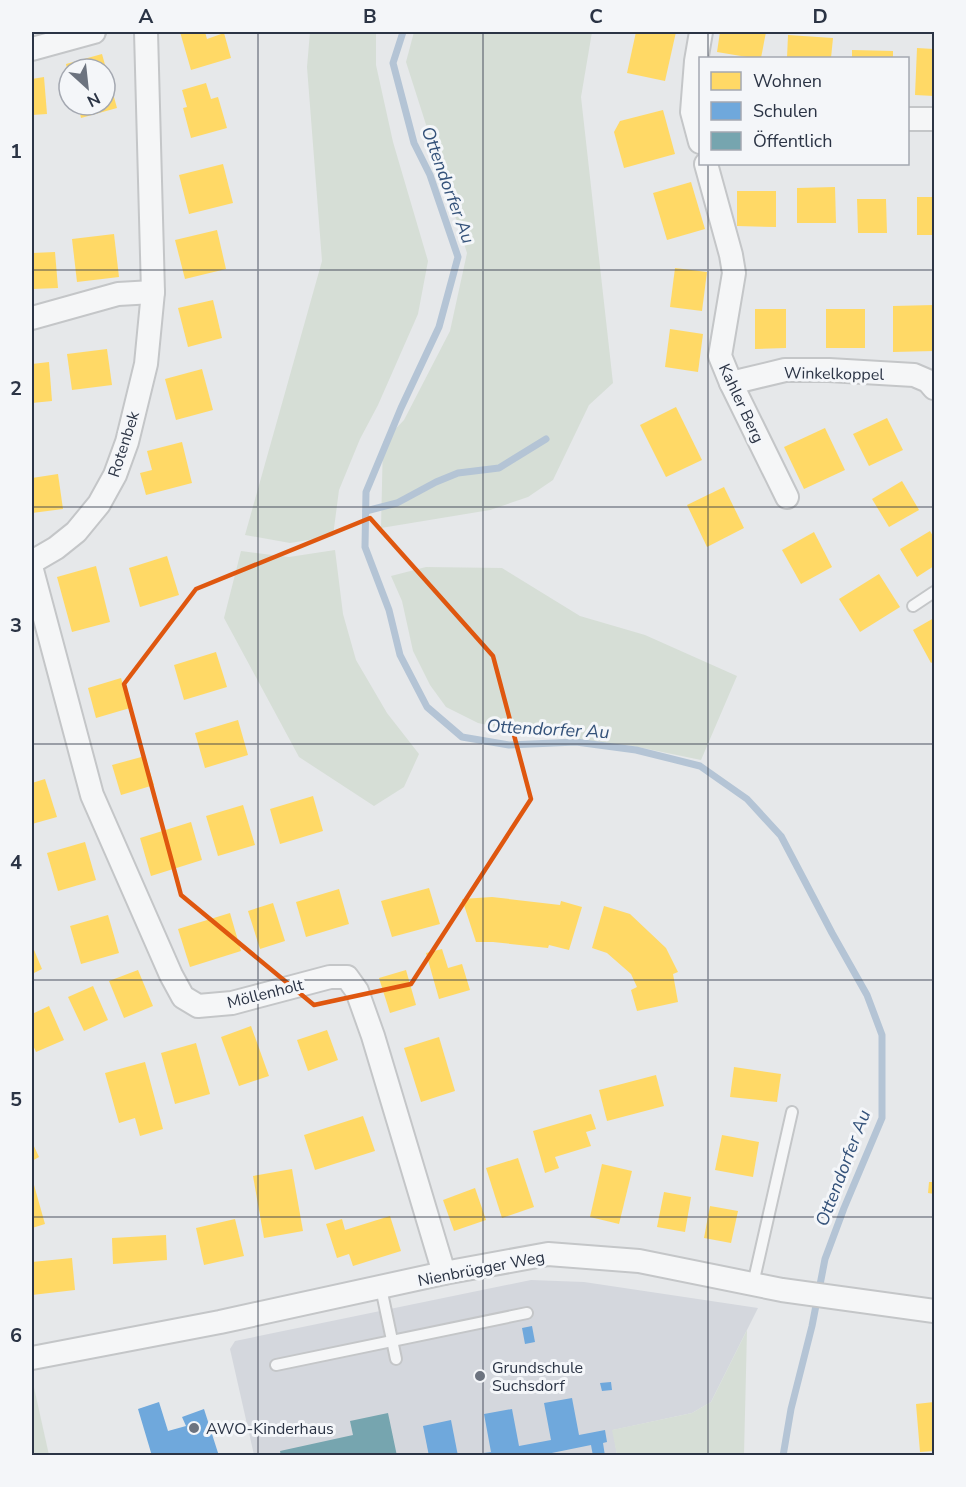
<svg xmlns="http://www.w3.org/2000/svg" width="966" height="1487" font-family="'Nunito Sans',sans-serif">
  <style>
    .built { fill: #d4d7dd }
    .green { fill: #d6ded6 }
    .homes { fill: #ffd966 }
    .schools { fill: #6fa8dc }
    .public { fill: #76a5af }
    .lines { fill: none; stroke-linecap: round; stroke-linejoin: round }
    .stream { stroke: #b4c4d5; stroke-width: 7 }
    .service-casing { stroke: #c4c6c8; stroke-width: 14 }
    .minor-casing { stroke: #c4c6c8; stroke-width: 26 }
    .service { stroke: #f5f6f7; stroke-width: 10 }
    .minor { stroke: #f5f6f7; stroke-width: 22 }
    .marked { fill: none; stroke: #df570f; stroke-width: 4.5; stroke-linejoin: round }
    .grid { fill: none; stroke: #2b3445; stroke-width: 1.5; stroke-opacity: 0.55 }
    .poi-dot { fill: #6c737f; stroke: #f4f6f9; stroke-width: 2 }
    .labels { text-anchor: middle; stroke-width: 6; stroke-linejoin: round; paint-order: stroke }
    .street-label { font-size: 16px; fill: #2b3445; stroke: #f4f6f9 }
    .poi-label { font-size: 16px; fill: #2b3445; stroke: #f4f6f9; text-anchor: start }
    .water-label { font-size: 18px; font-style: italic; fill: #34527a; stroke: #f4f6f9 }
    .neatline { fill: none; stroke: #2b3445; stroke-width: 2 }
    .grid-label { font-size: 20px; text-anchor: middle; font-weight: bold; fill: #2b3445 }
  </style>
  <rect width="100%" height="100%" fill="#e6e8ea"/>
  <path class="built" d="M531,1280L584,1282L758,1308L711,1402L692,1413L613,1430L617,1455H254L230,1349L235,1341Z"/>
  <g class="green">
    <path d="M310,32H376V65L393,142L428,261L418,314L378,405L360,439L339,490L333,536L290,543L245,535L322,261L307,67Z"/>
    <path d="M414,32H592L581,97L613,383L589,405L553,480L528,497L490,510L381,528L383,442L404,420L450,331L467,253L406,62Z"/>
    <path d="M335,550L343,614L356,660L387,713L419,754L404,787L374,806L299,757L224,618L241,551L289,557Z"/>
    <path d="M426,567L502,568L580,616L645,635L737,676L701,760L633,746L521,732L478,723L446,707L430,685L413,651L402,601L391,576Z"/>
    <path d="M747,1330L744,1455H617L612,1430L692,1413L711,1402Z"/>
    <path d="M32,1383H33L49,1455H32Z"/>
  </g>
  <g class="homes">
    <path d="M180,32H205L207,39L224,33L231,58L191,70Z"/>
    <path d="M636,32H676L665,81L627,73Z"/>
    <path d="M720,32H766L761,58H753L717,52Z"/>
    <path d="M788,35L833,38L831,58H787Z"/>
    <path d="M917,48L934,49V96L915,95Z"/>
    <path d="M852,50L893,51V58H852Z"/>
    <path d="M102,54L117,108L81,118L78,105H105V69H67L66,64Z"/>
    <path d="M44,77L47,114L32,115V79Z"/>
    <path d="M206,83L211,99L218,97L227,128L191,138L183,108L187,107L182,90Z"/>
    <path d="M663,110L675,154L624,168L614,132L620,121Z"/>
    <path d="M223,164L233,203L189,214L179,175Z"/>
    <path d="M691,182L705,229L667,240L653,193Z"/>
    <path d="M835,187L836,223H797V188Z"/>
    <path d="M737,191H776V227L737,226Z"/>
    <rect x="917" y="197" width="17" height="38"/>
    <path d="M857,199H886L887,233H858Z"/>
    <path d="M217,230L226,269L185,279L175,240Z"/>
    <path d="M114,234L119,277L77,282L72,239Z"/>
    <path d="M55,252L58,288L32,289V253Z"/>
    <path d="M675,268L707,272L702,311L670,307Z"/>
    <path d="M213,300L222,338L188,347L178,308Z"/>
    <path d="M934,305V351L893,352V306Z"/>
    <path d="M755,309H786V348L755,349Z"/>
    <rect x="826" y="309" width="39" height="39"/>
    <path d="M670,329L703,334L698,372L665,367Z"/>
    <path d="M107,349L112,385L72,390L67,354Z"/>
    <path d="M49,362L52,401L32,403V364Z"/>
    <path d="M202,369L213,410L176,420L165,379Z"/>
    <path d="M676,407L702,460L666,477L640,425Z"/>
    <path d="M887,418L903,450L869,466L853,434Z"/>
    <path d="M825,428L845,470L804,489L784,447Z"/>
    <path d="M182,442L192,483L146,495L140,473L152,470L147,451Z"/>
    <path d="M58,474L63,509L32,513V478Z"/>
    <path d="M902,481L919,510L889,527L872,499Z"/>
    <path d="M724,487L744,528L707,547L687,505Z"/>
    <path d="M930,531L934,538V566L917,577L900,549Z"/>
    <path d="M814,532L832,567L801,584L782,550Z"/>
    <path d="M167,556L179,595L140,607L129,568Z"/>
    <path d="M96,566L110,622L72,632L57,577Z"/>
    <path d="M879,574L900,607L860,632L839,599Z"/>
    <path d="M934,618V661L931,663L913,630Z"/>
    <path d="M216,652L227,687L184,700L174,665Z"/>
    <path d="M121,678L130,708L96,718L88,688Z"/>
    <path d="M238,720L248,755L205,768L195,733Z"/>
    <path d="M145,756L154,785L121,795L112,765Z"/>
    <path d="M45,779L57,817L32,824V783Z"/>
    <path d="M313,796L323,831L280,844L270,809Z"/>
    <path d="M243,805L255,845L218,856L206,816Z"/>
    <path d="M191,822L202,860L151,876L140,838Z"/>
    <path d="M85,842L96,880L58,891L47,853Z"/>
    <path d="M429,888L440,924L392,937L381,901Z"/>
    <path d="M339,889L349,924L306,937L296,902Z"/>
    <path d="M492,897L560,905L561,901L582,907L569,950L549,945L548,948L493,942H476L462,899Z"/>
    <path d="M273,903L285,941L260,949L248,911Z"/>
    <path d="M604,906L630,914L666,948L678,972L673,974L678,1002L637,1011L631,990L637,987L631,974L607,953L592,948Z"/>
    <path d="M230,913L241,951L190,967L178,929Z"/>
    <path d="M108,915L119,953L81,964L70,926Z"/>
    <path d="M32,945L42,969L32,974Z"/>
    <path d="M442,949L448,968L462,964L470,990L439,999L426,953Z"/>
    <path d="M138,970L153,1006L124,1018L109,981Z"/>
    <path d="M406,970L416,1005L390,1013L379,978Z"/>
    <path d="M93,986L108,1020L84,1031L68,997Z"/>
    <path d="M49,1006L64,1040L36,1052L32,1043V1014Z"/>
    <path d="M251,1026L269,1076L239,1086L221,1037Z"/>
    <path d="M327,1030L338,1060L308,1071L297,1040Z"/>
    <path d="M439,1037L455,1091L421,1102L404,1048Z"/>
    <path d="M196,1043L210,1094L175,1104L161,1053Z"/>
    <path d="M145,1062L163,1129L140,1136L135,1118L119,1123L105,1073Z"/>
    <path d="M734,1067L781,1074L777,1102L730,1097Z"/>
    <path d="M656,1075L664,1106L607,1121L599,1090Z"/>
    <path d="M591,1114L596,1129L586,1132L591,1146L555,1157L559,1168L545,1173L533,1131Z"/>
    <path d="M363,1116L375,1151L315,1170L304,1135Z"/>
    <path d="M722,1135L759,1142L753,1177L715,1170Z"/>
    <path d="M32,1142L39,1157L32,1161Z"/>
    <path d="M518,1158L534,1207L502,1218L486,1168Z"/>
    <path d="M602,1164L632,1171L619,1224L590,1217Z"/>
    <path d="M292,1169L303,1231L264,1238L253,1176Z"/>
    <path d="M929,1182H934V1194L928,1193Z"/>
    <path d="M32,1185H34L45,1224L32,1228Z"/>
    <path d="M475,1188L486,1220L454,1231L443,1200Z"/>
    <path d="M664,1192L691,1197L685,1232L657,1227Z"/>
    <path d="M710,1206L738,1211L731,1243L704,1238Z"/>
    <path d="M390,1216L401,1251L353,1266L349,1254L337,1258L326,1224L342,1219L345,1230Z"/>
    <path d="M235,1219L244,1256L204,1265L196,1228Z"/>
    <path d="M166,1235L167,1260L113,1264L112,1238Z"/>
    <path d="M72,1258L75,1290L32,1295V1262Z"/>
    <path d="M934,1402V1451L920,1452L916,1404Z"/>
  </g>
  <g class="schools">
    <path d="M532,1326L535,1342L525,1344L522,1328Z"/>
    <path d="M611,1382L612,1390L602,1391L600,1383Z"/>
    <path d="M572,1398L579,1435L605,1430L607,1442L603,1443L605,1456H593L591,1445L537,1456H476V1454L491,1452L484,1414L512,1409L519,1446L551,1440L544,1403Z"/>
    <path d="M159,1402L168,1431L186,1426L182,1417L204,1409L219,1456H152L138,1409Z"/>
    <path d="M451,1420L458,1456H429L423,1426Z"/>
  </g>
  <path class="public" d="M388,1413L397,1456H281L280,1451L353,1435L350,1421Z"/>
  <g class="lines">
    <g class="stream">
      <path d="M403,32L393,63L414,143L430,175L458,257L439,327L401,408L366,492L365,547L389,610L400,655L427,707L462,737L509,745L576,742L636,750L700,766L747,799L781,836L832,933L867,995L882,1035V1118L844,1208L825,1259L812,1326L791,1409L783,1456"/>
      <path d="M366,511L397,503L436,482L458,473L499,468L546,439"/>
    </g>
    <g class="service-casing">
      <g id="service">
        <path d="M913,606L934,592"/>
        <path d="M753,1284L792,1112"/>
        <path d="M381,1288L396,1359"/>
        <path d="M276,1365L527,1313"/>
      </g>
    </g>
    <g class="minor-casing">
      <g id="minor">
        <path d="M32,49L94,32"/>
        <path d="M908,119H934"/>
        <path d="M700,142L692,112L696,61L701,32"/>
        <path d="M706,164L731,255L734,273L720,356L731,383L787,497"/>
        <path d="M32,318L118,294L153,292"/>
        <path d="M731,383L785,370H829L914,375L928,381L934,388"/>
        <path d="M32,562L56,548L76,532L99,504L115,475L127,442L146,364L153,292L146,32"/>
        <path d="M32,570L92,795L171,975L183,997L198,1006L232,1003L330,977H347L357,991L373,1036L444,1273"/>
        <path d="M32,1358L220,1322L444,1273L548,1254L639,1261L782,1290L934,1311"/>
      </g>
    </g>
    <use href="#service" class="service"/>
    <use href="#minor" class="minor"/>
  </g>
  <path class="marked" d="M370,518L493,656L531,799L411,984L314,1005L181,895L124,684L196,589Z"/>
  <path class="grid" d="M258,32V1456M483,32V1456M708,32V58M708,164V1456M32,270H934M32,507H934M32,744H934M32,980H934M32,1217H934"/>
  <g class="poi-dot">
    <circle cx="480" cy="1376" r="6"/>
    <circle cx="194" cy="1428" r="6"/>
  </g>
  <g class="labels">
    <g class="street-label">
      <text transform="translate(834 373) rotate(1)" y="6">Winkelkoppel</text>
      <text transform="translate(742 403) rotate(65)" y="6">Kahler Berg</text>
      <text transform="translate(123 444) rotate(-72)" y="6">Rotenbek</text>
      <text transform="translate(265 993) rotate(-14)" y="6">Möllenholt</text>
      <text transform="translate(481 1268) rotate(-11)" y="6">Nienbrügger Weg</text>
    </g>
    <g class="poi-label">
      <text x="492" y="1373">Grundschule<tspan x="492" dy="18">Suchsdorf</tspan></text>
      <text x="206" y="1434">AWO-Kinderhaus</text>
    </g>
    <g class="water-label">
      <text transform="translate(448 185) rotate(70)" y="6">Ottendorfer Au</text>
      <text transform="translate(548 729) rotate(3)" y="6">Ottendorfer Au</text>
      <text transform="translate(843 1168) rotate(-69)" y="6">Ottendorfer Au</text>
    </g>
  </g>
  <rect width="966" height="1487" fill="none" stroke="#f4f6f9" stroke-width="66"/>
  <rect x="699" y="57" width="210" height="108" fill="#f4f6f9" stroke="#a4a8b1" stroke-width="1.5"/>
  <rect x="711" y="72" width="30" height="18" fill="#ffd966" stroke="#a4a8b1" stroke-width="1.5"/>
  <text x="753" y="87" font-size="18" fill="#2b3445">Wohnen</text>
  <rect x="711" y="102" width="30" height="18" fill="#6fa8dc" stroke="#a4a8b1" stroke-width="1.5"/>
  <text x="753" y="117" font-size="18" fill="#2b3445">Schulen</text>
  <rect x="711" y="132" width="30" height="18" fill="#76a5af" stroke="#a4a8b1" stroke-width="1.5"/>
  <text x="753" y="147" font-size="18" fill="#2b3445">Öffentlich</text>
  <g transform="translate(87 87) rotate(153)"><circle r="28" fill="#f4f6f9" stroke="#a4a8b1" stroke-width="1.5"/>
  <path d="M0-4.5L10 22L0 15L-10 22Z" fill="#6c737f"/>
  <text y="-9" font-size="16" font-weight="bold" text-anchor="middle" fill="#2b3445">N</text>
  </g>
  <rect x="33" y="33" width="900" height="1421" class="neatline"/>
  <g class="grid-label">
    <text x="146" y="23">A</text>
    <text x="370" y="23">B</text>
    <text x="596" y="23">C</text>
    <text x="820" y="23">D</text>
    <text x="16" y="158">1</text>
    <text x="16" y="395">2</text>
    <text x="16" y="632">3</text>
    <text x="16" y="869">4</text>
    <text x="16" y="1106">5</text>
    <text x="16" y="1342">6</text>
  </g>
</svg>
